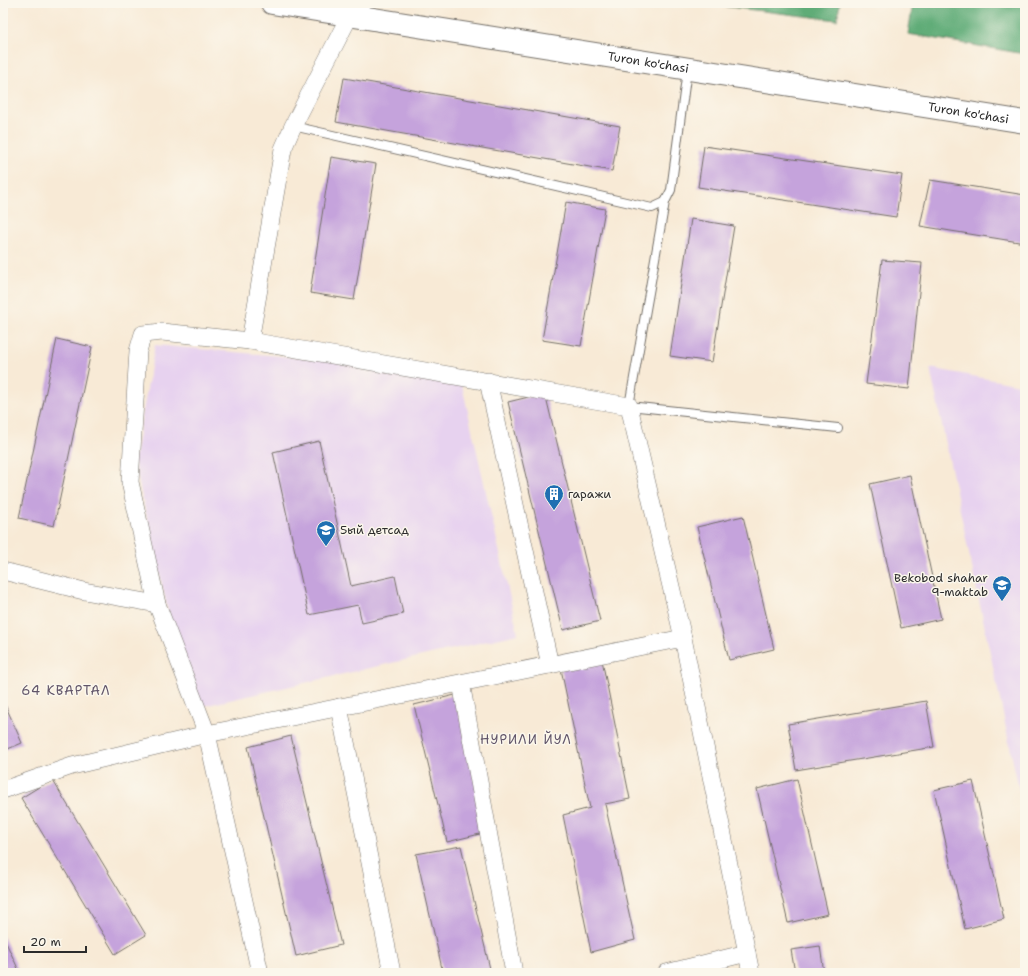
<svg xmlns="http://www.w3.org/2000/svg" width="1028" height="976" font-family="'Shantell Sans',sans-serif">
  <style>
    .built { fill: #e7d2ef }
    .forest { fill: #5eac77; stroke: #446c51 }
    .building { fill: #c5a3dc }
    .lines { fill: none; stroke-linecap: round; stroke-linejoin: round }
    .lane-casing { stroke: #736e67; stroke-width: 10 }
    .street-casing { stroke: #736e67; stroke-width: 18 }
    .secondary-casing { stroke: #736e67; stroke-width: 24 }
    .lane { stroke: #fff; stroke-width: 8 }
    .street { stroke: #fff; stroke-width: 17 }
    .secondary { stroke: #fff; stroke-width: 22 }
    .labels { text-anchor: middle; stroke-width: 3; stroke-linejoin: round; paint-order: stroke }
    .street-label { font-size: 12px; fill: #2b2b2b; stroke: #fbf7ec }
    .poi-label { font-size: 12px; fill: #2b2b2b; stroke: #fbf7ec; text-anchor: start }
    .neighbourhood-label { font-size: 13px; letter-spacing: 1px; fill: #615569; stroke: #fbf7ec }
  </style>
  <rect width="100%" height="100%" fill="#fbf7ec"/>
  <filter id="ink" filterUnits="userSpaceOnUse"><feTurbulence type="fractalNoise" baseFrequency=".025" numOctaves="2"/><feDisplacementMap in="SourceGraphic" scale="8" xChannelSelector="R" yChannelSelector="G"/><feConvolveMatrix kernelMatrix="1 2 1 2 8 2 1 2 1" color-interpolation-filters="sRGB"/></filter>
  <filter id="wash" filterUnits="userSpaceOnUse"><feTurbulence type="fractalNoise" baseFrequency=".012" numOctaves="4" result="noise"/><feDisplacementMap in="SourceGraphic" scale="16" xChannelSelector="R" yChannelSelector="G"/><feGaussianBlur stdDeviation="0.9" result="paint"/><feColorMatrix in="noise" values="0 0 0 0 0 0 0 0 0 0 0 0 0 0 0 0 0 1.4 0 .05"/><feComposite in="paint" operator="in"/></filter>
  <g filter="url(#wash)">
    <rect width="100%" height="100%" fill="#f8ead6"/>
    <g class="built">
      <path d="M155,345L459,372L518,634L190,709L134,461Z"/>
      <path d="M930,368L1025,386V818Z"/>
    </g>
    <g class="forest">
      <path d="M696,3H840L837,20Z"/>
      <path d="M913,3H1025V54L908,34Z"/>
    </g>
    <g id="blocks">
      <g class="building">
        <path d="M344,78L620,126L612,171L336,122Z"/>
        <path d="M704,146L902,175L896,217L698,187Z"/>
        <path d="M331,157L376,164L354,300L310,293Z"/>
        <path d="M930,180L1025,195V243L920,226Z"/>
        <path d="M566,202L605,209L581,346L542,340Z"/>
        <path d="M691,219L734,226L712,362L670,356Z"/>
        <path d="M882,260L922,263L909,389L866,384Z"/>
        <path d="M57,339L92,347L54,526L19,518Z"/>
        <path d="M545,393L600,621L563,630L508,402Z"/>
        <path d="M319,441L351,586L395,576L403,614L362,623L358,605L309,615L273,452Z"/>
        <path d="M910,475L941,619L901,628L870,484Z"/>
        <path d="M743,516L774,649L729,660L697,527Z"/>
        <path d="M602,660L630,799L605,804L635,940L591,952L563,815L590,808L561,669Z"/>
        <path d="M455,695L488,832L447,842L414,705Z"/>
        <path d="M3,700L22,743L3,751Z"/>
        <path d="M926,701L934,747L796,770L788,724Z"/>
        <path d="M291,736L341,945L296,956L248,747Z"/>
        <path d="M52,779L146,935L115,954L21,798Z"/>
        <path d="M797,779L828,914L788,923L757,789Z"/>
        <path d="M973,781L1004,919L965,929L934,790Z"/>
        <path d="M461,846L491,973H443L416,854Z"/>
        <path d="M3,936L20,973H3Z"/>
        <path d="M820,946L824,973H795L791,950Z"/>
      </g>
    </g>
  </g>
  <g filter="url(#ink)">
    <use href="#blocks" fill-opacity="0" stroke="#736e67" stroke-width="1"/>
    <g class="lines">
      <g class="lane-casing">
        <g id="lane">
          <path d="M293,126L652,208L665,202L671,190L687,70"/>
          <path d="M665,202L629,406L838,428"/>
        </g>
      </g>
      <g class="street-casing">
        <g id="street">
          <path d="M250,341L283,149L293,126L350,15"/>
          <path d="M488,381L550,665"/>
          <path d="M3,571L84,591L157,604"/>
          <path d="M461,683L514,973"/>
          <path d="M339,707L392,973"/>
          <path d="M3,790L72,766L207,734L683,638"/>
          <path d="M260,973L207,734L157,604L130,482L138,351L143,334L162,332L250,341L629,406L683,638L751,973"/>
          <path d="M666,973L747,953"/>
        </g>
      </g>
      <g class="secondary-casing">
        <g id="secondary">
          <path id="s1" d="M272,3L1025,122"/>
        </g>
      </g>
      <use href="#lane" class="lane"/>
      <use href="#street" class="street"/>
      <use href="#secondary" class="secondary"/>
    </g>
  </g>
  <defs>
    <g id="building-pin" transform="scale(1)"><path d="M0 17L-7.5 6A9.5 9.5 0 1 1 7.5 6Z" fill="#1f6fb2" stroke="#fbf7ec"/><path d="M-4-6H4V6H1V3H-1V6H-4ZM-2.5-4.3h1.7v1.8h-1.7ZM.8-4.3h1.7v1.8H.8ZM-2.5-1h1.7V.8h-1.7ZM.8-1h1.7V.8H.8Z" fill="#fff"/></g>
    <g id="school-pin" transform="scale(1)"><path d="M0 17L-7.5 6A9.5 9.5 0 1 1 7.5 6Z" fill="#1f6fb2" stroke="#fbf7ec"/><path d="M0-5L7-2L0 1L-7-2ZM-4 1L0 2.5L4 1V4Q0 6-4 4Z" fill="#fff"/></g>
  </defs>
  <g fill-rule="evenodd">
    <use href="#building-pin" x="554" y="494"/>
    <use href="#school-pin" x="326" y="530"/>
    <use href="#school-pin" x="1002" y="585"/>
  </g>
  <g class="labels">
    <g class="street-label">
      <text dy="4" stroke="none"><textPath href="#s1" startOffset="381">Turon ko'chasi</textPath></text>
      <text dy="4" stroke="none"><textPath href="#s1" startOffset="705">Turon ko'chasi</textPath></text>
    </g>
    <g class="poi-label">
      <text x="568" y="498">гаражи</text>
      <text x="340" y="534">5ый детсад</text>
      <text x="988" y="582" text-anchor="end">Bekobod shahar<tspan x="988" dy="14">9-maktab</tspan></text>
    </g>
    <g class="neighbourhood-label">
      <text x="66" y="695">64 КВАРТАЛ</text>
      <text x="526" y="744">НУРИЛИ ЙУЛ</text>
    </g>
  </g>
  <rect width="1028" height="976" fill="none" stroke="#fbf7ec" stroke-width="16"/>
  <path d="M24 946v6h62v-6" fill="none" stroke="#2b2b2b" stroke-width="2"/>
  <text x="30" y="946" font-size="12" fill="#2b2b2b" stroke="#fbf7ec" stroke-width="3" paint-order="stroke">20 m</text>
</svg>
